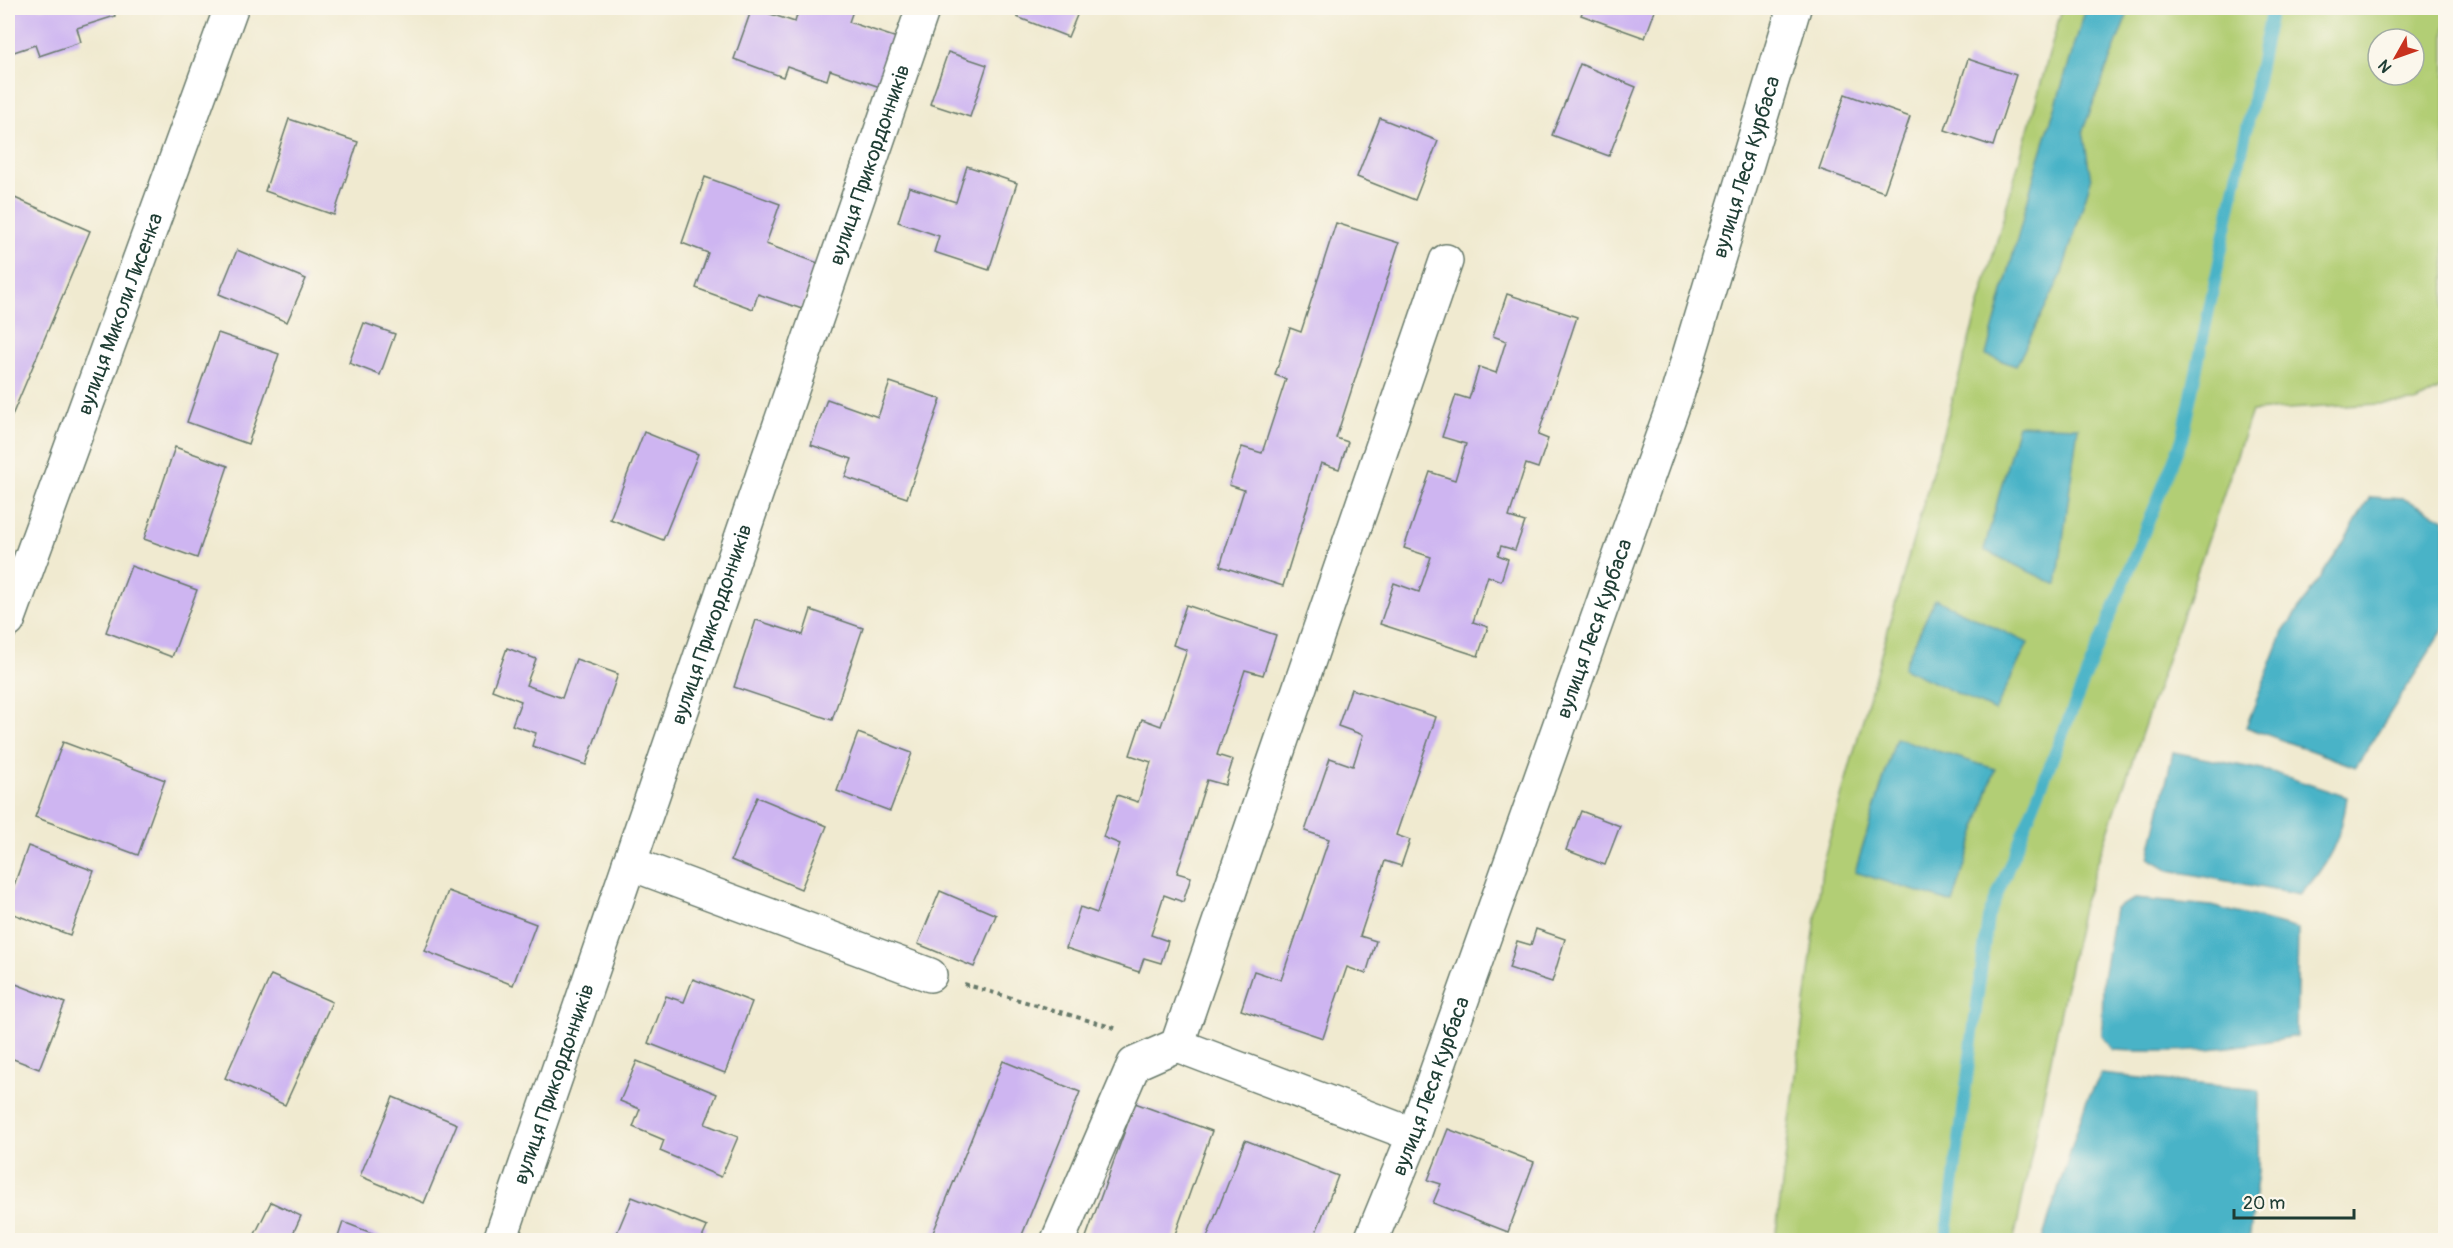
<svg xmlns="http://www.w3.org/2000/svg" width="2453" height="1248" font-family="Pangolin,sans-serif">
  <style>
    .green { fill: #b2ce75; stroke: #688654; stroke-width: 1.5; fill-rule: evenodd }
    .water { fill: #49b3c7; stroke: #34787e; stroke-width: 1.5 }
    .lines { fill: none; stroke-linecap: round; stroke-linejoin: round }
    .stream { stroke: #49b3c7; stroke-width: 12 }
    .building { fill: #ceb5f1 }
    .minor-casing { stroke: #687a6b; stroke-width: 36 }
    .path { stroke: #687a6b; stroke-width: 4; stroke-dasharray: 4.5 4.5; stroke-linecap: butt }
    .minor { stroke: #fff; stroke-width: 33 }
    .labels { text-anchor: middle; stroke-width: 4.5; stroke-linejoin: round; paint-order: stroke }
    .street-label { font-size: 21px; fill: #1f3d34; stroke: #fbf7ec }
  </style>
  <rect width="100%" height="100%" fill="#fbf7ec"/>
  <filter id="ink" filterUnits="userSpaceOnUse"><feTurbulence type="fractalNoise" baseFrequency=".0167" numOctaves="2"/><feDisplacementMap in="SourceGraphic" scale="12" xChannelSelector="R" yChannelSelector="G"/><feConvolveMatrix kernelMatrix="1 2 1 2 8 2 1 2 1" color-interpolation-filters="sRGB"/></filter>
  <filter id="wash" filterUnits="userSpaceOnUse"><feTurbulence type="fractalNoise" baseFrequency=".008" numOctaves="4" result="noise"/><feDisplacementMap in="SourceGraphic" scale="24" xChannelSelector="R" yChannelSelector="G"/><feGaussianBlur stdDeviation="1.35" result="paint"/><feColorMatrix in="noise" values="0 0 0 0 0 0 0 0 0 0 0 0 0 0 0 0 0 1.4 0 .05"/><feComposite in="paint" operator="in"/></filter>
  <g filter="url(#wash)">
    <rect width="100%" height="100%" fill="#f0ead0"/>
    <path class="green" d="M2062,8H2445V386L2416,402L2252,411L2082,908L2014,1240H1775L1823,862ZM2378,39H2414V75H2378Z"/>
    <g class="water">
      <path d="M2086,8H2130L2083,130L2091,180L2061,276L2016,366L1986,355L2036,169Z"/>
      <path d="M2018,425L2078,427L2057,585L1984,550Z"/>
      <path d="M2370,497L2404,499L2445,519V627L2356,767L2246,727L2283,632L2340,548Z"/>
      <path d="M1935,599L2028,643L1995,711L1903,668Z"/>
      <path d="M1896,738L1995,769L1953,903L1855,872Z"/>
      <path d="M2173,752L2272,772L2347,797C2342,838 2328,865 2300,895L2169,870L2149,858Z"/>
      <path d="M2135,899L2211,906L2298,929L2296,1036C2231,1049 2179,1054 2113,1050L2102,1036L2103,979L2115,908Z"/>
      <path d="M2101,1074L2259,1090L2258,1172L2249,1240H2042L2086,1102Z"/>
    </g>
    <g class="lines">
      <path class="stream" d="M1946,1240L1988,918L2182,439L2272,8"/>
    </g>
    <g id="blocks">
      <g class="building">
        <path d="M8,8H113L115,16L77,28L81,42L39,56L35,45L8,54Z"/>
        <path d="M752,8L795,22L799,8H854L849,22L897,38L880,87L830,70L827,80L787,66L783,77L734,59Z"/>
        <path d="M1021,8H1080L1068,37L1017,17Z"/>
        <path d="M1584,8H1656L1645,38L1581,15Z"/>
        <path d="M948,52L987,65L970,117L930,104Z"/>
        <path d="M1968,59L2016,75L1993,146L1945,130Z"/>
        <path d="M1580,64L1636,87L1609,156L1552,135Z"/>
        <path d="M1845,94L1910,117L1884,192L1819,169Z"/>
        <path d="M1380,118L1438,141L1415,200L1357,177Z"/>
        <path d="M289,119L358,142L334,215L265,191Z"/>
        <path d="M967,166L1017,183L989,270L934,252L939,236L898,222L909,187L956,202Z"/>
        <path d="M705,177L780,204L766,244L818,263L802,309L758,294L753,309L696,288L708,253L682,243Z"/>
        <path d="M8,195L90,231L8,425Z"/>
        <path d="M1336,223L1399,243L1336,438L1348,442L1339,469L1321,463L1283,586L1220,566L1244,490L1229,485L1242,447L1262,453L1286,379L1275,375L1290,328L1301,332Z"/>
        <path d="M237,250L306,279L287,322L219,294Z"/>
        <path d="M1507,294L1577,317L1538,435L1548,439L1538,468L1526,464L1509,517L1525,522L1515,550L1501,546L1498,555L1508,559L1501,581L1488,576L1473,622L1488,627L1478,656L1380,624L1394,583L1419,592L1431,557L1404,548L1430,472L1455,480L1466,444L1442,437L1456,395L1469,399L1479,367L1496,373L1506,341L1493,336Z"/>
        <path d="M364,323L395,334L380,375L349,363Z"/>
        <path d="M218,333L279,354L248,444L187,422Z"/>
        <path d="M890,382L941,399L907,498L845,477L852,459L811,445L827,399L878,417Z"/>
        <path d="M644,432L698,454L663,540L610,519Z"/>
        <path d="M175,447L228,466L197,558L144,539Z"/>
        <path d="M131,566L197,590L172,657L106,632Z"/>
        <path d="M1186,605L1276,635L1263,675L1245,670L1217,755L1233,760L1225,785L1207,780L1177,873L1191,877L1183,902L1164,895L1151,935L1168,941L1161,963L1144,958L1139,972L1066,948L1080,907L1097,913L1120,844L1103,837L1117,795L1138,802L1151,762L1130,755L1142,719L1161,726L1187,650L1173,645Z"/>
        <path d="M811,610L863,628L832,720L734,687L756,620L803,635Z"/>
        <path d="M507,648L536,659L526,685L562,698L576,659L618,674L586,765L532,746L536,733L512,725L521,701L492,690Z"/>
        <path d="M1351,689L1436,717L1396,835L1410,840L1401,866L1385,861L1360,936L1376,941L1366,974L1347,967L1323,1038L1241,1010L1254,971L1281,980L1329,839L1305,831L1330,758L1353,766L1363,735L1338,726Z"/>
        <path d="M858,733L912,753L890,811L837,791Z"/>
        <path d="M63,742L165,780L138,855L35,817Z"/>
        <path d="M757,797L827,826L801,889L731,860Z"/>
        <path d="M1581,811L1620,826L1605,865L1566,850Z"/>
        <path d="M28,846L94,871L70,935L8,912V902Z"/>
        <path d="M448,891L536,924L513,985L425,951Z"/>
        <path d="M940,891L996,915L974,967L918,944Z"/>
        <path d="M1536,929L1565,939L1552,982L1509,968L1517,941L1531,945Z"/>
        <path d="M271,975L332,1002L285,1105L225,1078Z"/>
        <path d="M693,979L752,1002L725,1073L648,1043L666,996L684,1002Z"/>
        <path d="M8,981L65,1003L39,1069L8,1057Z"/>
        <path d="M637,1061L717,1094L705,1124L738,1137L721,1177L660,1151L664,1140L633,1127L640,1109L620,1101Z"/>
        <path d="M1003,1061L1080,1092L1020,1240H930Z"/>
        <path d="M393,1097L457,1124L424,1203L360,1176Z"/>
        <path d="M1135,1103L1212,1131L1173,1240H1085Z"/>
        <path d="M1448,1129L1534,1162L1508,1232L1433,1203L1441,1184L1428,1180Z"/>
        <path d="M1245,1140L1338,1176L1313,1240H1206Z"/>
        <path d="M632,1197L707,1227L701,1240H614Z"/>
        <path d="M271,1202L301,1216L290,1240H252Z"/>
        <path d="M343,1222L390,1240H337Z"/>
      </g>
    </g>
  </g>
  <g filter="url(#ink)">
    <use href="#blocks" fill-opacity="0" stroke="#687a6b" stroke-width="1.5"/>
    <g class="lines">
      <g class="minor-casing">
        <g id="minor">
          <path id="s1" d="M8,621L231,8"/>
          <path d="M629,863L930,975"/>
          <path d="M1177,1045L1414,1135"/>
          <path id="s2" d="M500,1240L923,8"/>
          <path d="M1058,1240L1134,1064L1177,1045L1446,261"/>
          <path id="s3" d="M1371,1240L1414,1135L1678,392L1794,8"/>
        </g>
      </g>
      <path class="path" d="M964,984L1118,1029"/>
      <use href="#minor" class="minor"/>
    </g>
  </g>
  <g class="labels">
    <g class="street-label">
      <text dy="7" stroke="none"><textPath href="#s2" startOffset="1137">вулиця Прикордонників</textPath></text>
      <text dy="7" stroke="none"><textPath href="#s3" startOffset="1137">вулиця Леся Курбаса</textPath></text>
      <text dy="7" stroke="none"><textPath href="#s1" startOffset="327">вулиця Миколи Лисенка</textPath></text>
      <text dy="7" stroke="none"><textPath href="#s2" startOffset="651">вулиця Прикордонників</textPath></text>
      <text dy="7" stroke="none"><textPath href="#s3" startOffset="651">вулиця Леся Курбаса</textPath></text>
      <text dy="7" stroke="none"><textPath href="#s2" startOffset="165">вулиця Прикордонників</textPath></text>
      <text dy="7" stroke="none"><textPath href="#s3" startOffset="165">вулиця Леся Курбаса</textPath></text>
    </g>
  </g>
  <rect width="2453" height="1248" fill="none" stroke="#fbf7ec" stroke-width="30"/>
  <g transform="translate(2396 57) rotate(230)"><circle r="28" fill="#fbf7ec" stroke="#a3ada2" stroke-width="1.5"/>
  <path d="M0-4.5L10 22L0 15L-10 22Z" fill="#c8321e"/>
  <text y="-9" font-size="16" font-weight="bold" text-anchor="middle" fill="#1f3d34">N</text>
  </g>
  <path d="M2234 1209v9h120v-9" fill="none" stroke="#1f3d34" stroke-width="3"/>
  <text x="2243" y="1209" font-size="18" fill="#1f3d34" stroke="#fbf7ec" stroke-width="4.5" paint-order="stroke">20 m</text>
</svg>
